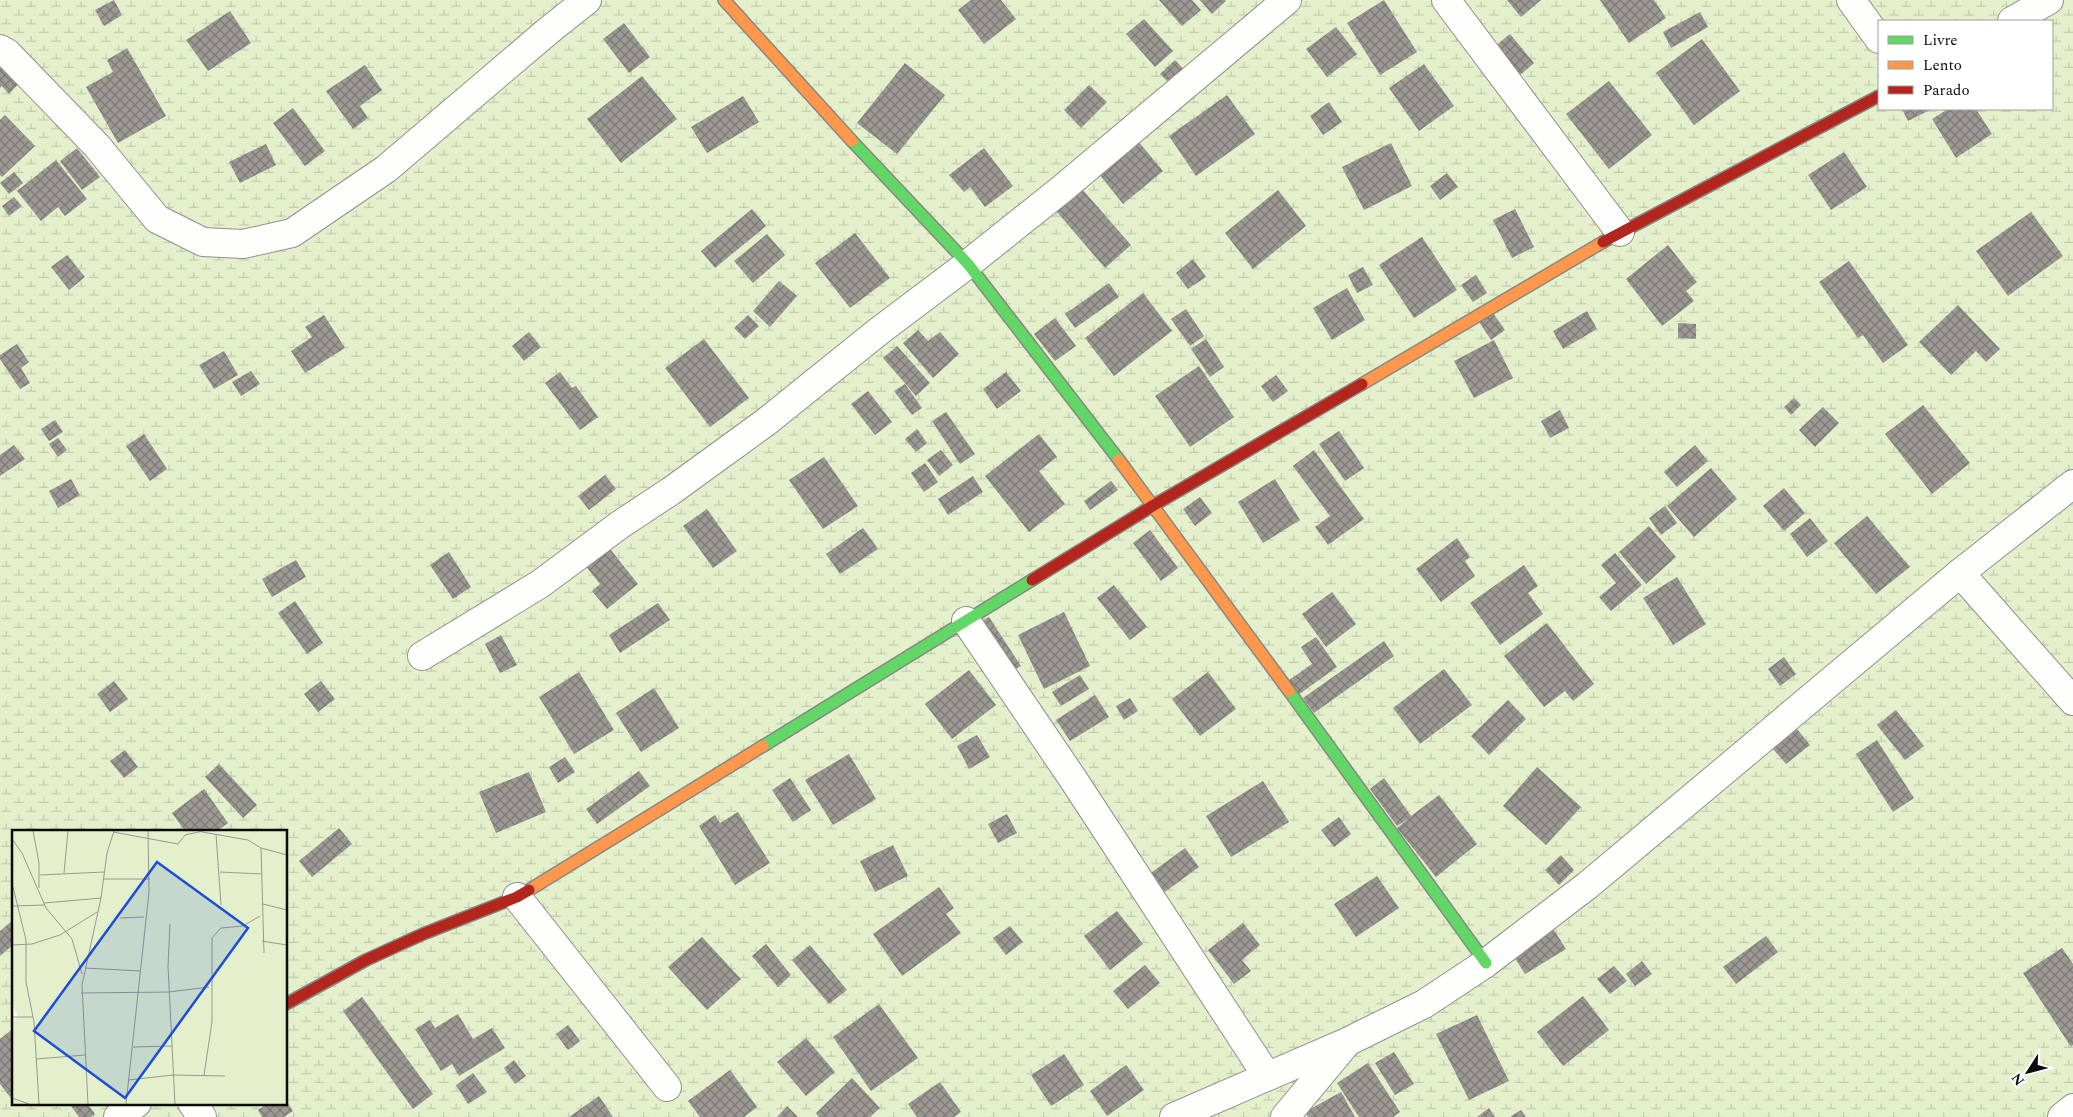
<svg xmlns="http://www.w3.org/2000/svg" width="2073" height="1117" font-family="Spectral,serif">
  <style>
    .wetland { fill: url(#wetland-marsh); fill-rule: evenodd }
    .building { fill: url(#building-cross-hatch) }
    .lines { fill: none; stroke-linecap: round; stroke-linejoin: round }
    .street-casing { stroke: #92908c; stroke-width: 30 }
    .fast-casing { stroke: #888783; stroke-width: 14 }
    .slow-casing { stroke: #888783; stroke-width: 14 }
    .jam-casing { stroke: #888783; stroke-width: 14 }
    .street { stroke: #fefefc; stroke-width: 28 }
    .fast { stroke: #63d668; stroke-width: 11 }
    .slow { stroke: #ff974d; stroke-width: 11 }
    .jam { stroke: #b3261e; stroke-width: 11 }
    .inset-road { fill: none; stroke: #999892; stroke-width: 1 }
    .view { fill: #1d4ed8; fill-opacity: 0.15; stroke: #1d4ed8; stroke-width: 2.5 }
    .inset-edge { fill: none; stroke: #0a0a0a; stroke-width: 2.5 }
  </style>
  <defs>
    <pattern id="wetland-marsh" width="20" height="14" patternUnits="userSpaceOnUse" patternTransform="scale(1.25)"><rect width="20" height="14" fill="#e3f0cb"/><path d="M1 5h8M5 5V1M11 12h8M15 12V8" fill="none" stroke="#c1ccad"/></pattern>
    <pattern id="building-cross-hatch" width="8" height="8" patternUnits="userSpaceOnUse" patternTransform="scale(1.25)"><rect width="8" height="8" fill="#9c9893"/><path d="M0 0l8 8M0 8l8-8" fill="none" stroke="#7d7a76"/></pattern>
  </defs>
  <rect width="100%" height="100%" fill="#f9f6ed"/>
  <path class="wetland" d="M0,0H2073V1117H0ZM1879,21H2052V109H1879ZM14,831H286V1103H14Z"/>
  <g class="building">
    <path d="M114,0L122,15L104,26L95,10Z"/>
    <path d="M971,0H1001L1016,19L984,44L958,10Z"/>
    <path d="M1159,0H1192L1201,10L1182,26Z"/>
    <path d="M1200,0H1225L1226,1L1212,14Z"/>
    <path d="M1384,0L1417,52L1380,75L1347,23Z"/>
    <path d="M1507,0H1541L1521,17Z"/>
    <path d="M1600,0H1654L1666,18L1629,43Z"/>
    <path d="M230,11L251,43L208,71L186,40Z"/>
    <path d="M1700,12L1708,27L1671,48L1663,32Z"/>
    <path d="M1144,19L1173,51L1155,67L1126,34Z"/>
    <path d="M624,23L650,57L629,73L603,39Z"/>
    <path d="M1336,27L1357,54L1327,77L1306,49Z"/>
    <path d="M1510,34L1534,63L1519,76L1494,47Z"/>
    <path d="M1702,39L1740,91L1694,125L1656,73Z"/>
    <path d="M127,48L166,116L118,143L86,87L113,72L107,60Z"/>
    <path d="M1175,60L1187,73L1173,87L1160,74Z"/>
    <path d="M0,62L23,79L9,94L2,86L0,88Z"/>
    <path d="M905,63L945,95L897,154L857,123Z"/>
    <path d="M1424,64L1454,106L1419,131L1389,88Z"/>
    <path d="M365,65L382,90L360,106L368,118L353,129L326,91Z"/>
    <path d="M642,76L677,119L621,163L587,119Z"/>
    <path d="M1609,81L1652,135L1609,169L1566,114Z"/>
    <path d="M1089,85L1107,102L1081,128L1064,110Z"/>
    <path d="M1227,95L1255,134L1196,176L1169,136Z"/>
    <path d="M743,96L759,122L707,153L691,127Z"/>
    <path d="M1329,102L1342,122L1323,135L1310,116Z"/>
    <path d="M293,108L325,151L305,166L273,123Z"/>
    <path d="M1902,109H1932L1908,121Z"/>
    <path d="M1948,109H1976L1992,134L1956,158L1932,119Z"/>
    <path d="M5,115L35,146L2,177L0,175V120Z"/>
    <path d="M1138,141L1163,171L1123,204L1099,174Z"/>
    <path d="M1391,143L1412,186L1364,210L1342,167Z"/>
    <path d="M266,144L276,165L240,183L229,162Z"/>
    <path d="M77,148L100,177L82,190L60,161Z"/>
    <path d="M984,148L1013,186L985,207L970,187L964,192L949,175Z"/>
    <path d="M1844,152L1867,187L1831,210L1808,175Z"/>
    <path d="M56,160L87,199L65,216L58,207L41,221L17,191Z"/>
    <path d="M14,172L23,183L9,194L0,183Z"/>
    <path d="M1447,173L1458,187L1440,200L1430,186Z"/>
    <path d="M1082,189L1131,245L1105,268L1057,212Z"/>
    <path d="M1278,190L1306,226L1253,269L1225,233Z"/>
    <path d="M14,197L22,206L9,216L2,206Z"/>
    <path d="M752,209L766,226L715,268L701,251Z"/>
    <path d="M1515,209L1534,247L1512,258L1493,220Z"/>
    <path d="M2031,212L2063,256L2008,296L1976,251Z"/>
    <path d="M855,233L890,278L850,308L815,263Z"/>
    <path d="M767,234L785,255L753,283L734,261Z"/>
    <path d="M1422,237L1457,290L1414,318L1379,265Z"/>
    <path d="M1668,245L1697,282L1686,291L1694,301L1662,326L1626,279Z"/>
    <path d="M67,255L85,277L69,290L51,267Z"/>
    <path d="M1193,259L1206,277L1188,289L1176,273Z"/>
    <path d="M1849,261L1908,345L1883,363L1863,335L1858,338L1819,282Z"/>
    <path d="M1363,267L1373,285L1357,293L1348,275Z"/>
    <path d="M1476,275L1487,293L1473,302L1461,285Z"/>
    <path d="M779,281L797,296L770,327L753,311Z"/>
    <path d="M1109,283L1119,297L1075,328L1065,314Z"/>
    <path d="M1347,288L1365,320L1332,340L1313,308Z"/>
    <path d="M1143,293L1172,331L1114,376L1085,338Z"/>
    <path d="M1958,305L2000,349L1986,362L1976,351L1951,375L1919,342Z"/>
    <path d="M1186,309L1204,336L1190,346L1171,319Z"/>
    <path d="M1587,311L1597,329L1563,349L1553,331Z"/>
    <path d="M1493,313L1505,330L1491,340L1479,322Z"/>
    <path d="M324,315L345,348L305,373L291,351L312,337L305,327Z"/>
    <path d="M748,315L759,326L745,339L734,328Z"/>
    <path d="M1055,318L1076,346L1055,361L1034,334Z"/>
    <path d="M1678,323L1696,324V339L1678,338Z"/>
    <path d="M918,330L928,341L940,332L959,354L933,378L903,343Z"/>
    <path d="M529,332L541,347L524,361L512,346Z"/>
    <path d="M704,339L749,398L710,427L665,368Z"/>
    <path d="M1206,339L1224,367L1210,377L1191,349Z"/>
    <path d="M1494,340L1513,378L1474,398L1454,361Z"/>
    <path d="M17,344L29,362L21,368L30,383L20,389L0,359V355Z"/>
    <path d="M897,346L930,383L916,396L883,358Z"/>
    <path d="M224,351L238,375L214,389L199,365Z"/>
    <path d="M1199,366L1234,417L1190,447L1155,396Z"/>
    <path d="M251,371L260,384L241,396L232,382Z"/>
    <path d="M560,372L572,388L576,386L598,417L580,430L545,383Z"/>
    <path d="M1006,372L1021,391L997,409L983,389Z"/>
    <path d="M1276,375L1288,391L1273,402L1261,386Z"/>
    <path d="M905,384L922,408L912,415L894,391Z"/>
    <path d="M868,391L892,422L875,435L851,404Z"/>
    <path d="M1794,398L1801,405L1791,415L1784,407Z"/>
    <path d="M1923,405L1970,463L1932,494L1885,434Z"/>
    <path d="M1823,407L1839,423L1815,447L1799,430Z"/>
    <path d="M1560,410L1569,428L1550,438L1541,421Z"/>
    <path d="M946,412L975,454L960,464L932,421Z"/>
    <path d="M55,420L63,432L49,441L41,429Z"/>
    <path d="M917,429L927,443L916,452L905,439Z"/>
    <path d="M1339,431L1364,468L1345,481L1319,444Z"/>
    <path d="M144,434L167,469L150,481L126,446Z"/>
    <path d="M1039,434L1057,457L1039,471L1065,504L1029,532L985,476Z"/>
    <path d="M58,438L67,450L58,457L49,444Z"/>
    <path d="M14,445L25,459L0,476V455Z"/>
    <path d="M1695,445L1708,461L1677,487L1664,472Z"/>
    <path d="M941,450L953,465L939,476L927,460Z"/>
    <path d="M1314,450L1364,519L1328,545L1315,527L1330,516L1293,466Z"/>
    <path d="M824,457L858,506L823,529L789,480Z"/>
    <path d="M925,463L938,482L924,492L911,473Z"/>
    <path d="M1711,468L1737,499L1694,537L1667,506Z"/>
    <path d="M605,475L616,489L589,510L578,496Z"/>
    <path d="M973,476L983,492L948,515L938,499Z"/>
    <path d="M71,479L80,495L58,508L49,491Z"/>
    <path d="M1275,479L1300,520L1263,543L1238,502Z"/>
    <path d="M1111,481L1118,490L1090,510L1084,501Z"/>
    <path d="M1784,488L1805,513L1784,531L1763,506Z"/>
    <path d="M1200,497L1212,513L1195,526L1183,509Z"/>
    <path d="M1665,506L1677,523L1661,535L1649,518Z"/>
    <path d="M707,509L737,551L713,568L683,526Z"/>
    <path d="M1867,516L1910,567L1876,594L1834,543Z"/>
    <path d="M1810,518L1828,541L1807,557L1790,534Z"/>
    <path d="M1649,526L1676,557L1646,584L1619,552Z"/>
    <path d="M863,528L878,549L840,574L826,554Z"/>
    <path d="M1150,530L1178,568L1161,581L1133,543Z"/>
    <path d="M1457,538L1470,557L1465,561L1475,576L1441,602L1416,569Z"/>
    <path d="M607,545L638,584L607,609L592,591L600,584L584,564Z"/>
    <path d="M449,552L471,587L453,599L430,565Z"/>
    <path d="M1615,553L1642,585L1611,611L1599,597L1616,583L1601,565Z"/>
    <path d="M296,560L306,577L272,597L262,579Z"/>
    <path d="M1524,565L1538,586L1528,593L1543,614L1500,645L1470,603Z"/>
    <path d="M1677,577L1706,624L1673,645L1643,598Z"/>
    <path d="M1114,585L1147,627L1130,640L1097,598Z"/>
    <path d="M1332,592L1356,624L1326,647L1302,614Z"/>
    <path d="M295,601L323,643L307,654L278,613Z"/>
    <path d="M658,603L670,620L620,653L609,635Z"/>
    <path d="M1064,612L1090,666L1044,689L1018,635Z"/>
    <path d="M989,617L1021,666L1007,674L976,625Z"/>
    <path d="M1547,623L1594,684L1573,701L1565,691L1544,707L1504,656Z"/>
    <path d="M501,635L517,665L500,673L485,644Z"/>
    <path d="M1316,637L1337,667L1298,695L1288,681L1312,664L1301,647Z"/>
    <path d="M1384,641L1394,656L1314,713L1303,698Z"/>
    <path d="M1784,657L1796,674L1780,686L1768,669Z"/>
    <path d="M1444,669L1472,705L1420,744L1393,708Z"/>
    <path d="M969,670L996,705L952,739L925,704Z"/>
    <path d="M579,672L614,730L574,754L539,697Z"/>
    <path d="M1208,672L1236,709L1200,736L1172,699Z"/>
    <path d="M1080,675L1089,689L1061,706L1052,692Z"/>
    <path d="M114,681L128,699L110,712L97,694Z"/>
    <path d="M321,681L335,699L318,712L304,694Z"/>
    <path d="M654,688L679,728L641,752L616,713Z"/>
    <path d="M1095,695L1109,717L1070,741L1056,720Z"/>
    <path d="M1130,698L1138,711L1124,720L1116,706Z"/>
    <path d="M1508,700L1526,719L1489,755L1471,736Z"/>
    <path d="M1896,710L1924,746L1905,760L1877,725Z"/>
    <path d="M1797,729L1810,745L1786,764L1773,749Z"/>
    <path d="M977,735L990,757L969,769L957,746Z"/>
    <path d="M1877,740L1914,798L1893,812L1856,754Z"/>
    <path d="M125,750L138,767L124,778L110,761Z"/>
    <path d="M849,754L876,799L833,825L805,780Z"/>
    <path d="M565,757L575,772L558,783L549,767Z"/>
    <path d="M219,764L257,805L243,818L205,777Z"/>
    <path d="M1537,767L1581,807L1546,845L1503,806Z"/>
    <path d="M639,771L650,786L597,824L586,809Z"/>
    <path d="M529,772L546,812L496,833L479,792Z"/>
    <path d="M790,778L811,810L793,822L772,790Z"/>
    <path d="M1384,778L1411,816L1439,795L1477,844L1436,877L1397,828L1408,819L1397,826L1370,789Z"/>
    <path d="M1263,781L1289,822L1231,857L1206,816Z"/>
    <path d="M204,789L228,823L217,831H185L172,813Z"/>
    <path d="M738,812L770,863L735,885L699,826L715,815L720,823Z"/>
    <path d="M1007,814L1017,833L998,843L988,824Z"/>
    <path d="M1339,817L1351,834L1334,847L1321,830Z"/>
    <path d="M339,828L352,844L312,877L299,861Z"/>
    <path d="M893,845L908,876L875,892L860,861Z"/>
    <path d="M1185,848L1199,867L1162,894L1148,875Z"/>
    <path d="M1561,855L1574,870L1559,885L1545,870Z"/>
    <path d="M1377,876L1399,908L1356,937L1334,904Z"/>
    <path d="M939,887L954,908L946,914L961,933L902,976L873,934Z"/>
    <path d="M1117,911L1143,944L1110,970L1084,936Z"/>
    <path d="M14,919V944L0,956V931Z"/>
    <path d="M1243,923L1260,945L1242,960L1251,971L1234,984L1208,950Z"/>
    <path d="M1010,926L1023,942L1006,955L993,938Z"/>
    <path d="M1554,930L1566,949L1525,974L1513,955Z"/>
    <path d="M1766,936L1778,952L1736,984L1723,967Z"/>
    <path d="M702,937L741,979L707,1010L668,967Z"/>
    <path d="M766,944L791,975L778,987L752,956Z"/>
    <path d="M810,945L847,990L829,1004L792,960Z"/>
    <path d="M2062,948L2073,964V1045L2071,1047L2023,973Z"/>
    <path d="M1642,961L1652,974L1635,986L1626,974Z"/>
    <path d="M1145,965L1160,983L1128,1009L1113,991Z"/>
    <path d="M1614,966L1627,981L1610,994L1597,979Z"/>
    <path d="M1583,996L1609,1030L1563,1066L1537,1032Z"/>
    <path d="M362,997L433,1094L413,1109L343,1011Z"/>
    <path d="M879,1004L918,1058L871,1091L833,1037Z"/>
    <path d="M458,1014L473,1039L492,1028L505,1048L459,1076L452,1064L441,1071L415,1029L430,1020L435,1028Z"/>
    <path d="M1477,1015L1509,1081L1469,1100L1436,1034Z"/>
    <path d="M568,1025L580,1041L568,1050L556,1034Z"/>
    <path d="M14,1028V1102L0,1084V1039Z"/>
    <path d="M806,1038L835,1072L806,1096L777,1062Z"/>
    <path d="M1394,1052L1414,1084L1395,1095L1375,1063Z"/>
    <path d="M1064,1054L1084,1085L1051,1106L1031,1075Z"/>
    <path d="M514,1060L526,1076L515,1084L504,1068Z"/>
    <path d="M1368,1063L1400,1112L1393,1117H1359L1337,1083Z"/>
    <path d="M1126,1065L1144,1090L1107,1116L1090,1091Z"/>
    <path d="M730,1070L757,1107L744,1117H700L688,1101Z"/>
    <path d="M473,1073L487,1092L468,1104L456,1085Z"/>
    <path d="M852,1078L880,1108L870,1117H819L816,1113Z"/>
    <path d="M940,1082L961,1112L954,1117H917L908,1104Z"/>
    <path d="M1341,1092L1355,1117H1308L1305,1112Z"/>
    <path d="M599,1096L613,1117H569Z"/>
    <path d="M286,1100L293,1111L284,1117H262L258,1110L269,1103H286Z"/>
    <path d="M69,1103H87L95,1114L91,1117H79Z"/>
    <path d="M787,1106L798,1117H777Z"/>
    <path d="M1489,1108L1495,1117H1477Z"/>
    <path d="M1521,1110L1526,1117H1510Z"/>
  </g>
  <g class="lines">
    <g class="street-casing">
      <g id="street">
        <path d="M1446,0L1620,232"/>
        <path d="M1851,0L1879,39"/>
        <path d="M2012,21L2049,0"/>
        <path d="M0,49L7,53L97,146L157,219L203,242L243,244L292,233L386,169L548,31L587,0"/>
        <path d="M1960,573L2073,701"/>
        <path d="M966,621L1075,782L1267,1076"/>
        <path d="M422,656L540,584L621,524L671,491L766,422L879,331L968,264L1063,188L1287,0"/>
        <path d="M517,897L667,1087"/>
        <path d="M192,1103L202,1117"/>
        <path d="M118,1117L137,1103"/>
        <path d="M1174,1117L1347,1042L1424,1004L1486,963L1588,885L1960,573L2073,484"/>
        <path d="M1285,1117L1344,1046"/>
        <path d="M2062,1117L2073,1108"/>
      </g>
    </g>
    <g class="fast-casing">
      <g id="fast">
        <path d="M852,141L968,264L1119,460"/>
        <path d="M1289,691L1486,963"/>
        <path d="M763,746L1032,580"/>
      </g>
    </g>
    <g class="slow-casing">
      <g id="slow">
        <path d="M724,0L852,141"/>
        <path d="M1362,384L1603,242"/>
        <path d="M1119,460L1289,691"/>
        <path d="M529,890L763,746"/>
      </g>
    </g>
    <g class="jam-casing">
      <g id="jam">
        <path d="M1603,242L1879,96"/>
        <path d="M1032,580L1154,505L1362,384"/>
        <path d="M286,1004L366,960L423,934L517,897L529,890"/>
      </g>
    </g>
    <use href="#street" class="street"/>
    <use href="#fast" class="fast"/>
    <use href="#slow" class="slow"/>
    <use href="#jam" class="jam"/>
  </g>
  <g transform="translate(12 830)">
    <rect width="275" height="275" fill="#f9f6ed"/>
    <path d="M0,1H275V274H0V193L6,186L0,174Z" fill="#e3f0cb"/>
    <path class="inset-road" d="M21,1L27,33V58M101,2L166,14L173,5L191,1M190,2L236,10L249,18L275,25M204,4L209,75M0,9L10,23L34,78L60,109L70,144M249,18L252,123M208,42L250,44M52,43L56,1M28,45L92,42M91,49H138M0,53L14,110V152L22,192L27,274M32,73L89,68M251,74L275,80M0,76L33,75M108,88L132,87M158,94L156,136L163,274M250,111L275,115M0,115L20,114L48,105L85,82M73,138L128,141M69,163L157,162L197,157M0,187H21M121,217L160,216M24,229L73,225M192,245L200,192V108L209,98L231,96L248,86M116,250L161,245L213,246M0,268L17,274M76,274L70,155L89,68L95,23L102,1M114,274L137,62L136,1"/>
    <path class="view" d="M145,32L236,98L113,268L22,201Z"/>
    <rect width="275" height="275" class="inset-edge"/>
  </g>
  <rect x="1878" y="20" width="175" height="90" fill="#ffffff" stroke="#9d9d9d"/>
  <rect x="1888" y="36" width="25" height="8" fill="#63d668" stroke="#9d9d9d"/>
  <text x="1923" y="45" font-size="15" fill="#0a0a0a">Livre</text>
  <rect x="1888" y="61" width="25" height="8" fill="#ff974d" stroke="#9d9d9d"/>
  <text x="1923" y="70" font-size="15" fill="#0a0a0a">Lento</text>
  <rect x="1888" y="86" width="25" height="8" fill="#b3261e" stroke="#9d9d9d"/>
  <text x="1923" y="95" font-size="15" fill="#0a0a0a">Parado</text>
  <g transform="translate(2028 1072) rotate(234)" stroke="#ffffff" stroke-width="4" paint-order="stroke">
  <path d="M0-4L9 19L0 12L-9 19Z" fill="#0a0a0a"/>
  <text y="-8" font-size="14" font-weight="bold" text-anchor="middle" fill="#0a0a0a">N</text>
  </g>
</svg>
